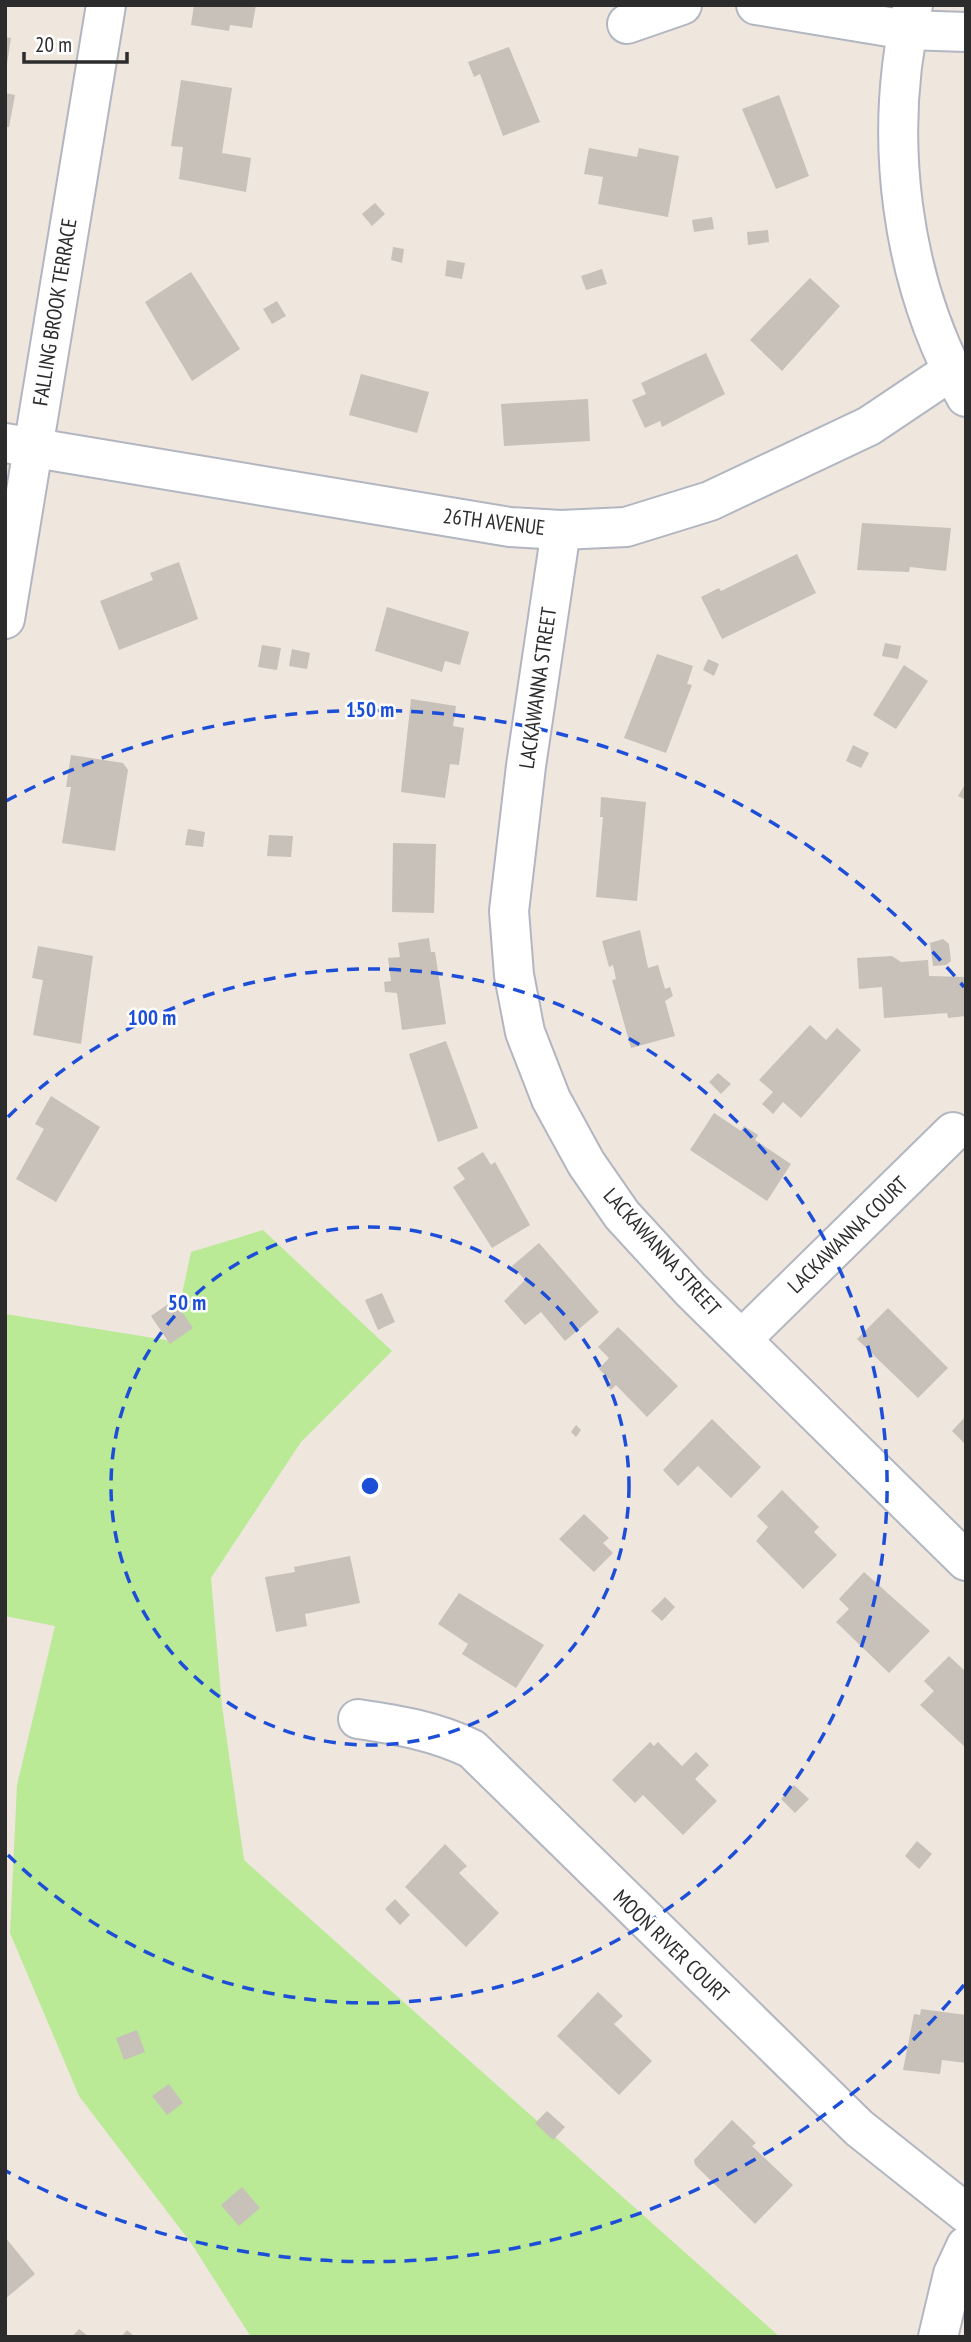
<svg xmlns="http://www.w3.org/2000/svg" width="971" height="2342" font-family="'PT Sans Narrow',sans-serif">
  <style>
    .green { fill: #baea96 }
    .building { fill: #c7c1b9 }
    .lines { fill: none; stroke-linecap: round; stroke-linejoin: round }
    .minor-casing { stroke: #b2b6c1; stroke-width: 42 }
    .minor { stroke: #fff; stroke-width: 38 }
    .ring { fill: none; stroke: #1d4ed8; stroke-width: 3.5; stroke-dasharray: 12 9 }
    .labels { text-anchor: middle; stroke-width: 5; stroke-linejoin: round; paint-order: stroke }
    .street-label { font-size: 21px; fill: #2c2c2c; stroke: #fff }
    .centre { fill: #1d4ed8; stroke: #fff; stroke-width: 3.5 }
    .ring-label { font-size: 21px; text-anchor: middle; font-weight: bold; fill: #1d4ed8; stroke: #fff; stroke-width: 5; stroke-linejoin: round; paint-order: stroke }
  </style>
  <rect width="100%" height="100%" fill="#efe6de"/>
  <path class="green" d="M263,1230L392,1351L301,1442L211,1578L222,1706L244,1860L780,2337H251L191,2243L79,2096L10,1933L17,1785L55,1626L5,1616V1314L172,1341L191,1252Z"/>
  <g class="building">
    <path d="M194,5H256L252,28L230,25L229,31L191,25Z"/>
    <path d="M5,37L11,38L7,64H5Z"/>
    <path d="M509,47L540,122L503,136L480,74L474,77L468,62Z"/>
    <path d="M181,80L232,88L222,153L251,158L246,192L179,179L183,147L171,146Z"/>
    <path d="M5,93L15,95L9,127H5Z"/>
    <path d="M779,95L809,176L776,189L742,109Z"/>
    <path d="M589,148L637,157L639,148L679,156L668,217L598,204L603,177L584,174Z"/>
    <path d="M375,203L385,214L372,226L362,214Z"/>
    <path d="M712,217L714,229L694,232L692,220Z"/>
    <path d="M768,230L769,242L748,245L747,232Z"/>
    <path d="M393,247L404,249L402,263L391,260Z"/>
    <path d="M447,260L465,263L462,279L445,276Z"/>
    <path d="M602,269L607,284L586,290L581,276Z"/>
    <path d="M191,272L240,349L192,381L145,302Z"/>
    <path d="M810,278L840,306L782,371L750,340Z"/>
    <path d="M277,301L286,316L272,324L263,309Z"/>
    <path d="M706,353L725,394L662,427L660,421L645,428L632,400L646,394L641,383Z"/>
    <path d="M361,374L429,392L417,433L349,415Z"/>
    <path d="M588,399L590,441L504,446L501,404Z"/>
    <path d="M862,523L951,528L946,571L910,567L909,572L857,570Z"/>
    <path d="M797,554L816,593L722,639L701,597L719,588L721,591Z"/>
    <path d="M179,562L198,619L119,650L100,601L153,580L150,573Z"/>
    <path d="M387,607L469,632L460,665L445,661L442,672L375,651Z"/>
    <path d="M885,643L901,646L898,659L882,656Z"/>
    <path d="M262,645L281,648L277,670L258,667Z"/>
    <path d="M292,649L310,653L307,669L289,666Z"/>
    <path d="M657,654L693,666L687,684L692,685L666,753L624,738Z"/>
    <path d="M708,659L719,664L714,676L703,670Z"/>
    <path d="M904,665L928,681L896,729L873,715Z"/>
    <path d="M411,699L456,706L453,726L464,728L459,765L450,764L445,798L401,792Z"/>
    <path d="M853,745L869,753L861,768L846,761Z"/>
    <path d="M71,755L123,763L128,770L115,851L62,843L71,787H66Z"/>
    <path d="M966,783V800L958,796Z"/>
    <path d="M601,797L646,802L637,901L596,897L603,817H600Z"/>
    <path d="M188,829L205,832L203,847L185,845Z"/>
    <path d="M269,835L293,836L291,857L267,856Z"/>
    <path d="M393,843L436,844L434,913L392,912Z"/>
    <path d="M640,930L648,968L658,965L665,989L670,987L673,996L665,1001L675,1036L631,1048L612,980L616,979L613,965L609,967L602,941Z"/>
    <path d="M429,938L431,952H435L446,1024L402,1030L397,993L385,992L384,982L391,981L388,958L400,957L398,943Z"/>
    <path d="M943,939L949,944L951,961L946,965L933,966L930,943Z"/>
    <path d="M38,946L93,956L81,1044L33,1035L43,980L32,978Z"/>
    <path d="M892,956L901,962L928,960L929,976L965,977L966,1016L948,1018L947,1013L884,1018L882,987L859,989L857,958Z"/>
    <path d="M810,1025L826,1040L837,1028L861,1050L801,1118L783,1102L773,1114L762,1104L773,1092L759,1080Z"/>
    <path d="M446,1041L478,1128L438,1142L409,1054Z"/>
    <path d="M718,1073L731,1084L721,1094L709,1082Z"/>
    <path d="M51,1096L100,1127L56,1202L16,1179L44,1129L35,1124Z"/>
    <path d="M714,1113L741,1131L744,1126L758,1135L755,1140L791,1164L767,1201L690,1150Z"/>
    <path d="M483,1152L491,1165L495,1162L530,1225L492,1248L453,1187L465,1179L457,1168Z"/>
    <path d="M539,1243L599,1312L565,1341L541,1312L525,1325L504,1301L525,1280L512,1266Z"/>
    <path d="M382,1293L395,1322L378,1330L365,1300Z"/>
    <path d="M174,1300L193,1328L170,1344L151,1316Z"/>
    <path d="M888,1308L948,1368L918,1398L857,1339Z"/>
    <path d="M618,1327L678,1386L647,1417L616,1385L611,1390L607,1386L611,1381L599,1369L609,1358L598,1347Z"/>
    <path d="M966,1416V1445L952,1431Z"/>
    <path d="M712,1419L761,1467L731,1498L698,1466L678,1486L663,1470Z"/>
    <path d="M576,1425L581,1430L576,1437L571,1432Z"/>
    <path d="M782,1490L819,1527L814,1532L837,1555L803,1589L756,1541L768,1527L757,1516Z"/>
    <path d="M584,1514L609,1538L603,1543L613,1553L594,1572L559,1539Z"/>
    <path d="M350,1556L360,1603L305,1614L307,1626L276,1632L265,1577L295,1572L294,1567Z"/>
    <path d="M864,1572L930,1631L889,1673L836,1622L849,1609L839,1599Z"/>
    <path d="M459,1593L544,1645L516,1688L462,1654L468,1644L438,1624Z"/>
    <path d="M665,1597L675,1607L662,1621L651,1611Z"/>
    <path d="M949,1656L966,1672V1748L920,1705L934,1691L924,1681Z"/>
    <path d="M650,1742L654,1746L658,1742L682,1766L696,1752L709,1765L695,1779L717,1801L683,1835L643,1795L635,1803L612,1780Z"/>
    <path d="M794,1785L809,1799L795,1813L781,1799Z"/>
    <path d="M917,1841L932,1854L919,1869L905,1856Z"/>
    <path d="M445,1844L467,1866L459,1873L499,1913L466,1947L405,1887Z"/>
    <path d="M395,1899L410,1915L400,1925L385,1909Z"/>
    <path d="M598,1992L623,2016L614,2024L652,2061L619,2095L557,2036Z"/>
    <path d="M921,2009L966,2015V2063L942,2060L940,2074L903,2070L914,2014L920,2015Z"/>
    <path d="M137,2030L145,2052L124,2060L116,2038Z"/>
    <path d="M169,2084L183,2103L167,2115L152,2096Z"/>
    <path d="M547,2111L565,2127L553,2140L535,2123Z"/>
    <path d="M732,2120L756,2143L752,2146L793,2185L755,2224L695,2165L694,2160Z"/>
    <path d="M242,2187L260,2208L239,2226L221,2205Z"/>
    <path d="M5,2237L35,2274L5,2299Z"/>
    <path d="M79,2329L89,2337H72Z"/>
    <path d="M127,2330L135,2337H121Z"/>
  </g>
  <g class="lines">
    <g class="minor-casing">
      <g id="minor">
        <path d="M756,5L907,30L966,32"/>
        <path d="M913,5C882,135 900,281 966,397"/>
        <path d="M627,24L682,5"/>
        <path d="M5,443L510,527L561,530L626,527L710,501L869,426L951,371"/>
        <path d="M561,530L526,766L509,911L514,975L525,1032L551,1099L586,1163L622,1215L691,1290L966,1561"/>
        <path d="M5,619L106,5"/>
        <path d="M743,1338L953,1132"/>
        <path d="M358,1719C399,1725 435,1731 472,1749L859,2128L966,2213"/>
        <path d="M938,2337L953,2274L966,2246"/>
      </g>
    </g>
    <use href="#minor" class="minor"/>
  </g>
  <g class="ring">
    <circle cx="370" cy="1486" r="259"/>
    <path d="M8 1117A517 517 0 1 1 8 1855"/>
    <path d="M964 1985A776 776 0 0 1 6 2171M6 801A776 776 0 0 1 964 987"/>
  </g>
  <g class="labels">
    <g class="street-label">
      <text transform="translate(55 312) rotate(-81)" y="7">FALLING BROOK TERRACE</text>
      <text transform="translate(494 522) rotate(7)" y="7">26TH AVENUE</text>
      <text transform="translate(538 688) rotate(-82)" y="7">LACKAWANNA STREET</text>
      <text transform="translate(848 1235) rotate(-44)" y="7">LACKAWANNA COURT</text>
      <text transform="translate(662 1252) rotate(48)" y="7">LACKAWANNA STREET</text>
      <text transform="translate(671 1946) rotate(44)" y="7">MOON RIVER COURT</text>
    </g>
  </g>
  <circle cx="370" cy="1486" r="10" class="centre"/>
  <g class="ring-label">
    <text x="370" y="717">150 m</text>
    <text x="152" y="1025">100 m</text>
    <text x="187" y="1310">50 m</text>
  </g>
  <rect width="971" height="2342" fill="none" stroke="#2c2c2c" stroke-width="14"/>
  <path d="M24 52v10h103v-10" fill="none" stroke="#2c2c2c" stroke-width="3.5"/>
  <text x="35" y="52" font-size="21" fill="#2c2c2c" stroke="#ffffff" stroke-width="5" paint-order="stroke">20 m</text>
</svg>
